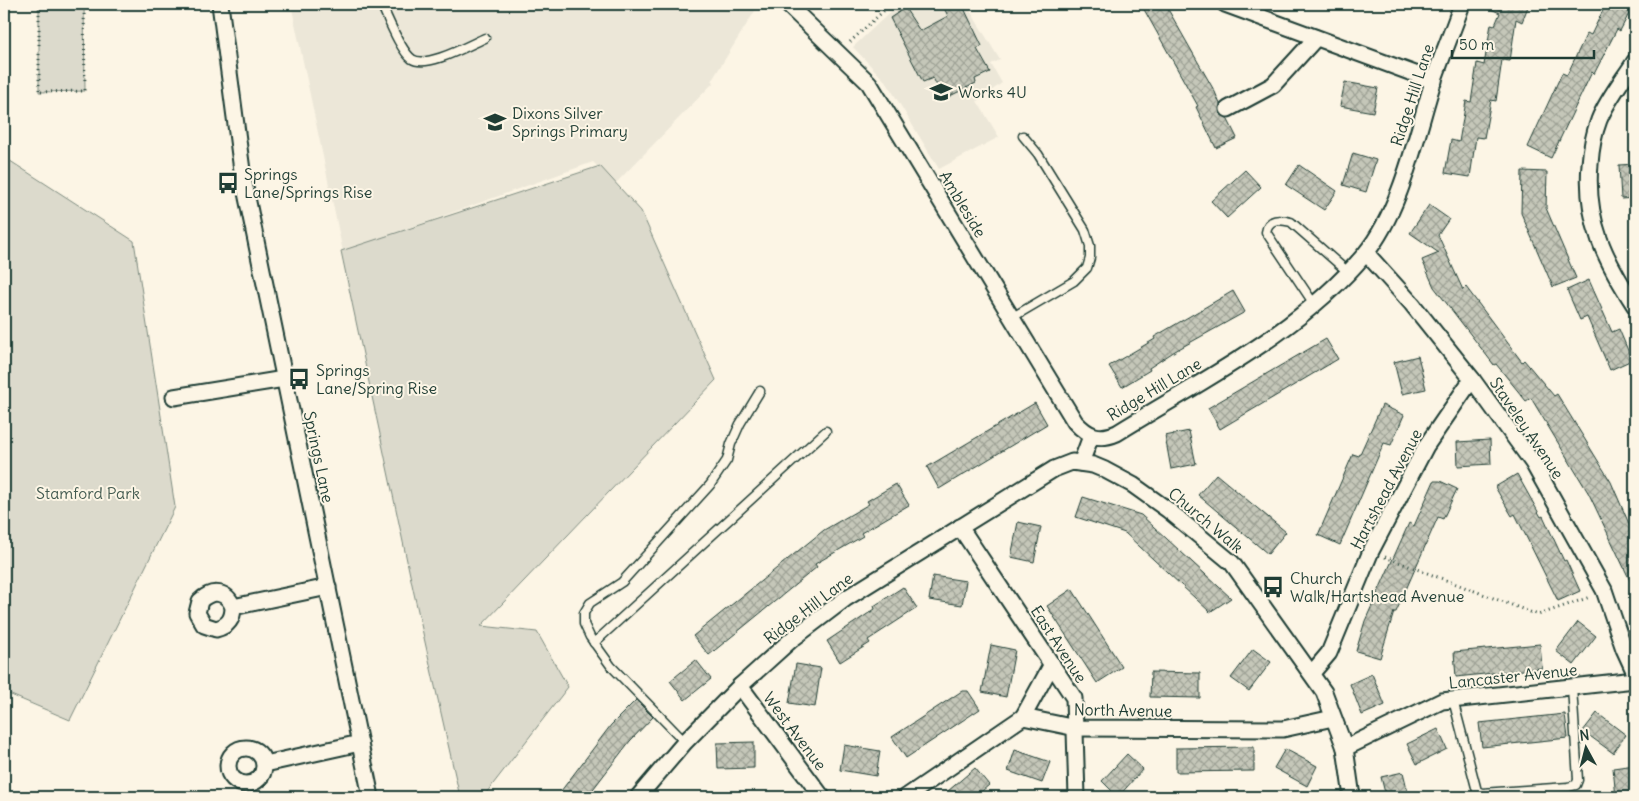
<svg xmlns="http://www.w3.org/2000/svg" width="1639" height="801" font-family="Delius,sans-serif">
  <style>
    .built { fill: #ece7d8 }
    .green { fill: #dcdacc; stroke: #7e8c80 }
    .building { fill: url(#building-cross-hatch); stroke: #1f3d34 }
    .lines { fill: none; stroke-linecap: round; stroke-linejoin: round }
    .lane-casing { stroke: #1f3d34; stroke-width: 11 }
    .street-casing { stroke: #1f3d34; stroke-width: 19 }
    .path { stroke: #1f3d34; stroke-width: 3; stroke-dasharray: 1 4; stroke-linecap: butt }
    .lane { stroke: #fcf5e5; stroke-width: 8 }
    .street { stroke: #fcf5e5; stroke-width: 15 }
    .labels { text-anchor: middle; stroke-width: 4; stroke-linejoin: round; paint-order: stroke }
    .poi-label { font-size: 16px; fill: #1f3d34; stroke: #fcf5e5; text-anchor: start }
    .street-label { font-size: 16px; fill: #1f3d34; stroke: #fcf5e5 }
    .park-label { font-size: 16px; fill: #455c52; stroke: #fcf5e5 }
  </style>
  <defs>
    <pattern id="building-cross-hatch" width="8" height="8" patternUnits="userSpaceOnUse" patternTransform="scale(1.25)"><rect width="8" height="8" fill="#c5c7b9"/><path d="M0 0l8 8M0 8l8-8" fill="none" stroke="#9fa397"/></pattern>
  </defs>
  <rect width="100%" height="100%" fill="#fcf5e5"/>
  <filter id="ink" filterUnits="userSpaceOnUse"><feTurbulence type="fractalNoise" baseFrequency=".02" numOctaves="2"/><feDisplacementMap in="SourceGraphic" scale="10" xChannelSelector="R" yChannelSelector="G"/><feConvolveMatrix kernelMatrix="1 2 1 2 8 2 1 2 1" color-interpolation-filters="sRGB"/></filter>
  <g filter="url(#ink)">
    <g class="built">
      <path d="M291,4H754L758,6L712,80L714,82L615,184L593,162L343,252Z"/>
      <path d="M966,4L1000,60L991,64L1002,83L977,101L999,137L939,169L887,83L853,47L898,5Z"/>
    </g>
    <g class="green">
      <path d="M39,4H84L85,91L39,92Z"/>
      <path d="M4,157L134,241L175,507L70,720L4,692Z"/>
      <path d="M600,166L641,211L716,380L481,626L537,632L568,687L483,797H460L413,589L341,251Z"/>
    </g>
    <g class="building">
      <path d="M942,4H962L982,46L977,49L990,72L975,79L976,83L944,99L933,78L923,82L890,18L905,8L920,31L948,16Z"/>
      <path d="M1141,4H1165L1215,92L1220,104V113L1227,118L1237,138L1216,148L1196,107L1198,106Z"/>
      <path d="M1479,4H1529L1522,22L1516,19L1510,61L1502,60L1496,101L1491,100L1484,138L1476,137L1470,177L1445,173L1451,140L1459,142L1466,101L1471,102L1477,63L1484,65L1491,24L1495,25L1500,13Z"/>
      <path d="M1606,4H1634L1620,31L1617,29L1594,74L1592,72L1551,158L1528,147L1562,73L1567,75L1587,33L1591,35Z"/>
      <path d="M1345,82L1378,88L1373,112L1340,106Z"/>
      <path d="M1353,153L1376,160L1366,192L1343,185Z"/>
      <path d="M1635,164V198L1621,199L1619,165Z"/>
      <path d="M1299,165L1337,191L1324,210L1286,185Z"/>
      <path d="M1245,170L1261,187L1227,218L1211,201Z"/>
      <path d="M1522,171L1547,172L1546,208L1576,278L1553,287L1521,213Z"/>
      <path d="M1429,205L1449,219L1438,235L1463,290L1466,287L1522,362L1524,360L1554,396L1557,394L1611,482L1630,526L1635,524V591L1589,494L1531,398L1526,401L1496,364L1494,365L1434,287L1422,260L1439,253L1410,233Z"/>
      <path d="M1589,280L1612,332L1619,329L1632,360L1610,370L1587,317L1580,320L1567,290Z"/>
      <path d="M1233,291L1245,312L1175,351L1149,368L1150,370L1122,387L1109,366L1155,339L1154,337Z"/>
      <path d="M1326,339L1338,359L1220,429L1208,408Z"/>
      <path d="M1418,356L1426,389L1402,394L1394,362Z"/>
      <path d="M1035,403L1047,424L939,489L927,467Z"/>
      <path d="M1382,405L1404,415L1391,445L1384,443L1340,545L1318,535L1353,454L1359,456Z"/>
      <path d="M1189,431L1196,464L1171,469L1165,436Z"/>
      <path d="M1490,440L1491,464L1458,466L1457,442Z"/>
      <path d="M1216,474L1286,532L1268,554L1198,495Z"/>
      <path d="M1517,474L1541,517L1543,516L1564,561L1566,560L1580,591L1558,601L1515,514L1512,516L1495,487Z"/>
      <path d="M1434,481H1440L1457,489L1443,519L1438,517L1396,612H1394L1380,658L1356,651L1365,621L1409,523L1414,526Z"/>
      <path d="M896,484L909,505L861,533L863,536L815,564L817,567L709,655L693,636L824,530L869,504L867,501Z"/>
      <path d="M1083,497L1141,515L1231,598L1210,612L1125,533L1076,517Z"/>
      <path d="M1018,522L1041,527L1034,562L1011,557Z"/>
      <path d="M933,576L966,581L962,605L929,600Z"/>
      <path d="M903,587L917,608L868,640L870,643L840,662L827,641L875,609L874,606Z"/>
      <path d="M1072,589L1122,667L1097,683L1047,606Z"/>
      <path d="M1578,622L1596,636L1574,665L1556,651Z"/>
      <path d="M1540,644L1542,668L1456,677L1454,652Z"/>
      <path d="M991,645L1015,650L1006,697L982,692Z"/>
      <path d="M1253,649L1271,662L1249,691L1231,678Z"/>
      <path d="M696,660L711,679L685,700L670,681Z"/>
      <path d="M796,664L821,668L815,707L789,703Z"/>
      <path d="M1151,672L1200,673V698L1150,697Z"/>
      <path d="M1372,674L1385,705L1362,715L1350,684Z"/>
      <path d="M962,691H968L980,709L906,758L892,737Z"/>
      <path d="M636,700L653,717L630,741L587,797H570L561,791L611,725Z"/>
      <path d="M1597,713L1626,735L1613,753L1583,731Z"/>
      <path d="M1565,714L1568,738L1482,747L1479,723Z"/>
      <path d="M1438,729L1447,749L1417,764L1407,744Z"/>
      <path d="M754,742V768L718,769L717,743Z"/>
      <path d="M844,745L880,751L876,776L840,770Z"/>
      <path d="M1254,747V771L1176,772V748Z"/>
      <path d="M1285,749L1317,766L1307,786L1274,768Z"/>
      <path d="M1015,750L1050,762L1042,783L1008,771Z"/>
      <path d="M1127,754L1143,769L1118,797L1102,781Z"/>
      <path d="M1635,765V797H1616L1613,768Z"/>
      <path d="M975,768L989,785L975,797H941Z"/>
      <path d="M1403,772L1409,797H1386L1381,777Z"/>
    </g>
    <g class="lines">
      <g class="lane-casing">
        <g id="lane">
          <path d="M381,4C388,18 400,50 412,59C427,69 469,45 485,38"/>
          <path d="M1314,304L1266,232C1268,218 1280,219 1291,222L1348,272"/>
          <path d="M1011,318L1074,281L1087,268L1090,258V246L1085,230L1038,154L1023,136"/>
          <path d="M594,643L826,431"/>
          <path d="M1453,700L1477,791L1482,793L1568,787L1576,785L1578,780L1572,687"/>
          <path d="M685,742L611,666L590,637L584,624V613L590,603L622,582L710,485L727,460L731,444L740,424L760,391"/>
        </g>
      </g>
      <g class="street-casing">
        <g id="street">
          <path d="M220,4L243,178L371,797"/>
          <path d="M787,4L869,83L1075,422C1088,436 1099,441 1117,433C1202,380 1299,333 1365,254C1401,211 1416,136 1433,82C1442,56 1453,30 1462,4"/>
          <path d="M1225,4L1434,81"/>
          <path d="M1635,61C1623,80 1608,98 1599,120C1594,133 1591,150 1590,164C1585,221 1605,260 1635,306"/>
          <path d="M1228,109L1273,85L1316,38"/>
          <path d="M1366,253L1412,304L1472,379L1533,463L1604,590L1624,649L1635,673"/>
          <path d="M174,397L284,379"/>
          <path d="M1081,463L1091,436"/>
          <path d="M960,527L1074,698L1077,797"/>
          <path d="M233,607C227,591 212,589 200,601L197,613L204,625L216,629C228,626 233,619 233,607L328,587"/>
          <path d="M1312,673L1329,653L1371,551L1426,446L1472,379"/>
          <path d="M740,686L822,797"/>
          <path d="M1023,717L1052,664"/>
          <circle cx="246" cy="766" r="18"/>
          <path d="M1345,748L1442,701L1635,680"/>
          <path d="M265,764L360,743"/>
          <path d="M638,797L685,742L740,686L791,640L845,599L1054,469L1072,462L1093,465L1105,470L1133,485L1168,510L1232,563L1324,692L1345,748L1352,797"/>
          <path d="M906,797L1023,717L1076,728L1283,729L1333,718"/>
        </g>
      </g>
      <g class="path">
        <path d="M39,4V92L85,91L84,4"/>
        <path d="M850,42L891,4"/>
        <path d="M1385,557L1538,615L1590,597"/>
      </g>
      <use href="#lane" class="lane"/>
      <use href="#street" class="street"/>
    </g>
  </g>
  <defs>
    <g id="university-bare" transform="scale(1.725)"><path d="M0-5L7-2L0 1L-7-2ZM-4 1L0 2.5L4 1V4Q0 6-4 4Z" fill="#1f3d34" stroke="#fcf5e5" stroke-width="2.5" paint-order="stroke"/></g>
    <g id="school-bare" transform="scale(1.725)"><path d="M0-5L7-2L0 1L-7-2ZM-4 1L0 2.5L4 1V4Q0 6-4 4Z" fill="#1f3d34" stroke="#fcf5e5" stroke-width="2.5" paint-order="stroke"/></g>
    <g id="bus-bare" transform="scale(1.725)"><path d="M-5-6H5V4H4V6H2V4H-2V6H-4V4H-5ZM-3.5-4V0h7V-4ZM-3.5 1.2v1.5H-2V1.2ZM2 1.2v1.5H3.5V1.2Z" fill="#1f3d34" stroke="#fcf5e5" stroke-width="2.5" paint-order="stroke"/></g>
  </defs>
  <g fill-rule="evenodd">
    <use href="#university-bare" x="941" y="92"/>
    <use href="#school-bare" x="495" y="122"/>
    <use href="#bus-bare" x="228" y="183"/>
    <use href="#bus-bare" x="299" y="379"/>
    <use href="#bus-bare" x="1273" y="587"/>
  </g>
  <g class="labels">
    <g class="poi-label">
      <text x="958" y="98">Works 4U</text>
      <text x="512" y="119">Dixons Silver<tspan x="512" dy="18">Springs Primary</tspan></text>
      <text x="244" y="180">Springs<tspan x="244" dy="18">Lane/Springs Rise</tspan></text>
      <text x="316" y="376">Springs<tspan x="316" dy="18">Lane/Spring Rise</tspan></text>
      <text x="1290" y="584">Church<tspan x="1290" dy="18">Walk/Hartshead Avenue</tspan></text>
    </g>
    <g class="street-label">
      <text transform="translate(1412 95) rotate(-72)" y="6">Ridge Hill Lane</text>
      <text transform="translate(963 204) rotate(59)" y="6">Ambleside</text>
      <text transform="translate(1154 389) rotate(-31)" y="6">Ridge Hill Lane</text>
      <text transform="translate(1527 428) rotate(56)" y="6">Staveley Avenue</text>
      <text transform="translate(319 457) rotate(78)" y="6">Springs Lane</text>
      <text transform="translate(1386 489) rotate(-62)" y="6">Hartshead Avenue</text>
      <text transform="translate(1206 520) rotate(40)" y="6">Church Walk</text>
      <text transform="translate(808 608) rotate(-37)" y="6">Ridge Hill Lane</text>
      <text transform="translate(1059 644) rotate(57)" y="6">East Avenue</text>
      <text transform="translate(1513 676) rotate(-6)" y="6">Lancaster Avenue</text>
      <text transform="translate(1123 710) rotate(1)" y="6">North Avenue</text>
      <text transform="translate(795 731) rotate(53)" y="6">West Avenue</text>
    </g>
    <g class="park-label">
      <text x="88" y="499">Stamford Park</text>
    </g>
  </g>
  <rect width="1639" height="801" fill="none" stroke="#fcf5e5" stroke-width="20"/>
  <rect x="10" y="10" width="1619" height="781" fill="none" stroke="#1f3d34" stroke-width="2" filter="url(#ink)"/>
  <g transform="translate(1586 748) rotate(353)" stroke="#fcf5e5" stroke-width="4" paint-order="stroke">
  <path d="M0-4L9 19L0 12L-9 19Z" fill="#1f3d34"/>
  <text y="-8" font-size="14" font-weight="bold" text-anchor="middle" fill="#1f3d34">N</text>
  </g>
  <path d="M1452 50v8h142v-8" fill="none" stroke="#1f3d34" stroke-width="2.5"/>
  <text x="1459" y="50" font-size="15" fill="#1f3d34" stroke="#fcf5e5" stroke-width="4" paint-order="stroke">50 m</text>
</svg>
